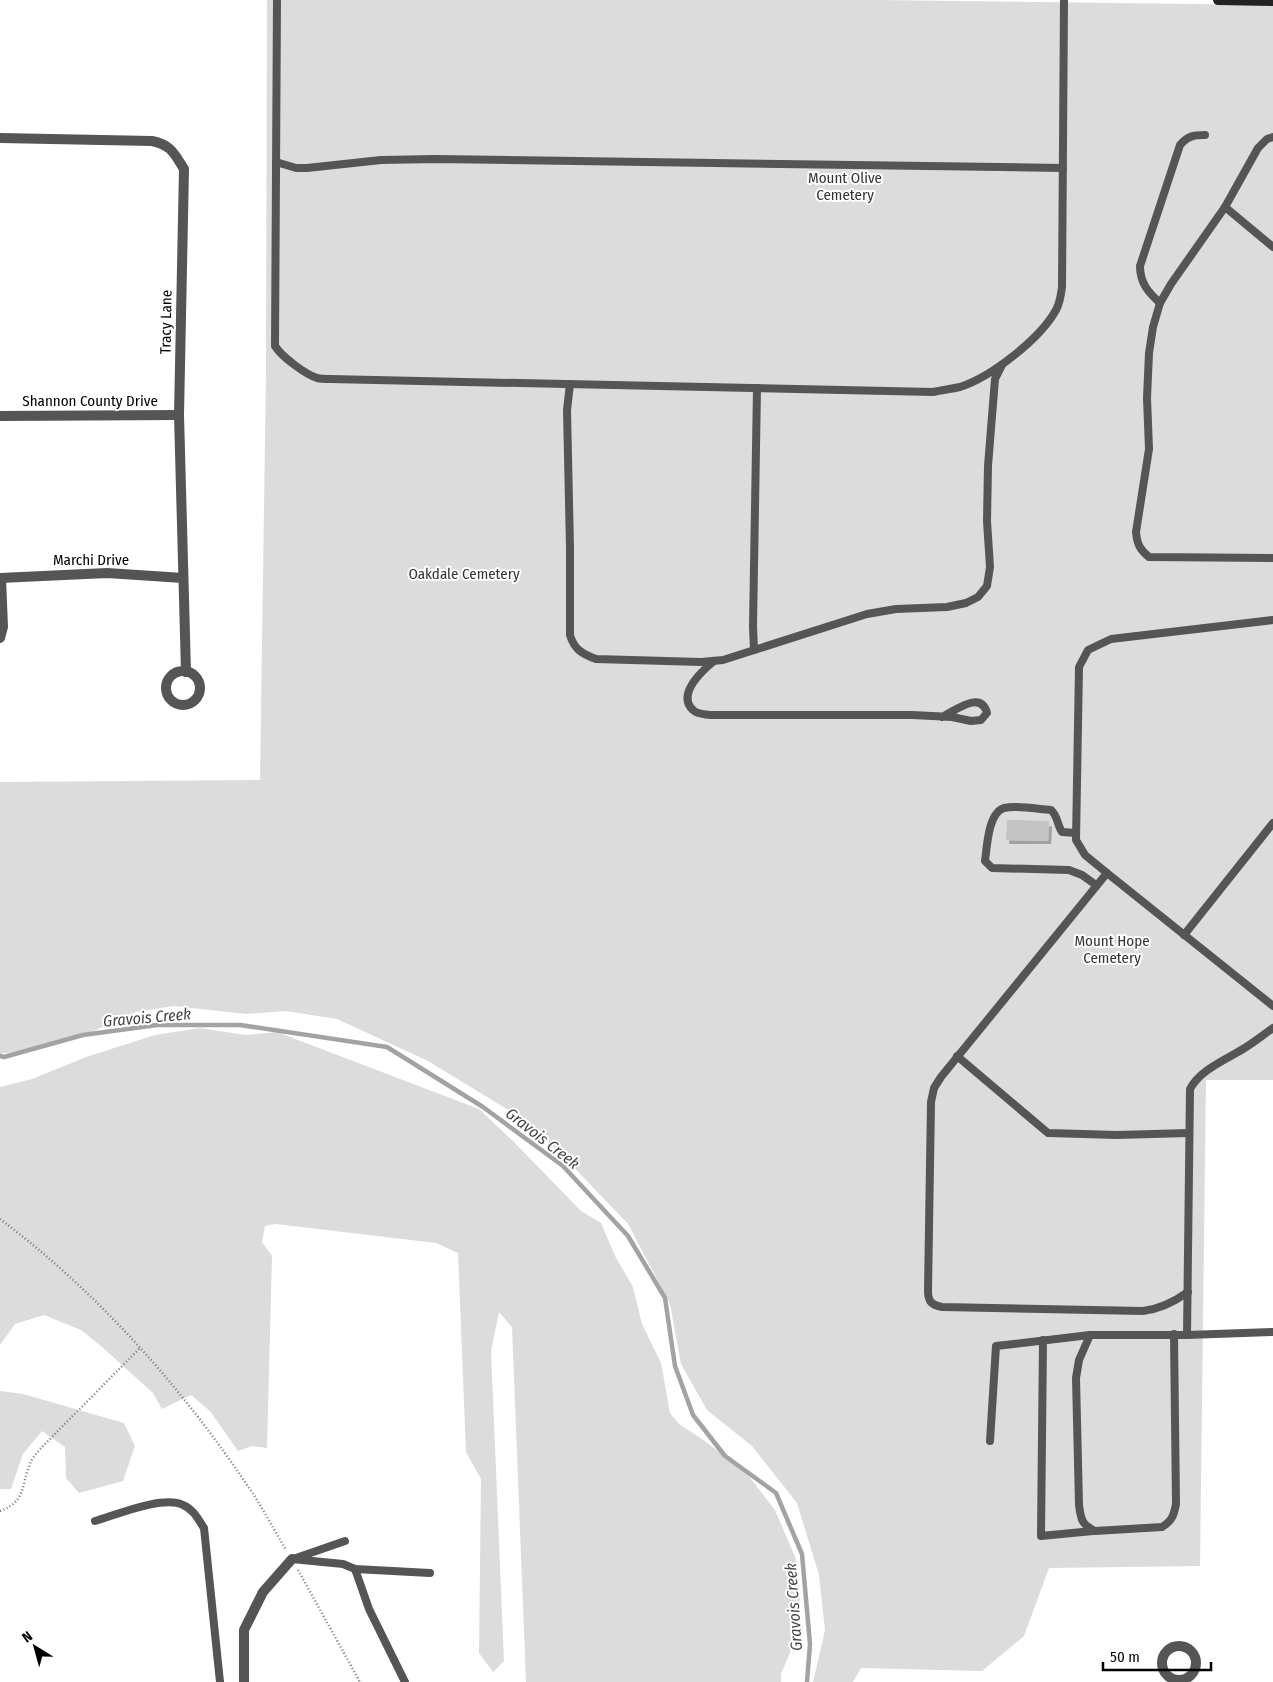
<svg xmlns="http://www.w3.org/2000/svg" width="1273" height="1682" font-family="'Fira Sans Condensed',sans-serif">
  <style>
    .green { fill: #dcdcdc }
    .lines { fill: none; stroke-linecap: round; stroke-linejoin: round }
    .stream { stroke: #a3a3a3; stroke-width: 4.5 }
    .building { fill: #c4c4c4; filter: url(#shadow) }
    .path { stroke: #777; stroke-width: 2.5; stroke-dasharray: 1 2.5; stroke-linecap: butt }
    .lane { stroke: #555; stroke-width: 8 }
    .street { stroke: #555; stroke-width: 10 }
    .secondary { stroke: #222; stroke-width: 10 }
    .labels { text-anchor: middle; stroke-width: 4; stroke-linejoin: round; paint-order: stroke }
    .park-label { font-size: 15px; fill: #333; stroke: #fff }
    .street-label { font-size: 15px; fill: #000; stroke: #fff }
    .water-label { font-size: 16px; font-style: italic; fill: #444; stroke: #fff }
  </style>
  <defs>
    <filter id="shadow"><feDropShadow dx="3" dy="5.5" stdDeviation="0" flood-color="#0004"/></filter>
  </defs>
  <rect width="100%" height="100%" fill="#fff"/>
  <g class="green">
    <path d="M267,0H877L1273,5V1080H1206L1200,1566L1049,1568L1024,1636L982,1671L861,1668L853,1682H813L825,1630L819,1575L797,1503L752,1446L707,1410L681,1364L670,1304L628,1224L565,1158L520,1117L428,1061L337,1019L286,1011L246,1014L174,1006L136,1012L83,1036L42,1048L0,1054V782L260,780L266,373Z"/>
    <path d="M200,1028L245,1035L277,1032L479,1109L513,1141L581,1211L601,1223L616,1258L633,1287L642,1324L661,1363L670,1413L679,1424L702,1439L744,1470L775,1510L796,1559L800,1597L796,1638L781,1674V1682H526L512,1327L499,1312L491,1351L504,1661L493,1672L479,1653L481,1479L466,1452L458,1253L436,1243L276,1224L265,1226L262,1242L272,1256L267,1448L252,1446L238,1451L210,1411L191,1395L162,1409L153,1393L101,1346L81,1330L44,1315L15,1324L0,1345V1087L32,1079L86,1057L155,1035Z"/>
    <path d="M0,1391L23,1394L124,1423L135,1446L123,1481L79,1493L66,1478L65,1447L42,1431L23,1454L11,1489H0Z"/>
  </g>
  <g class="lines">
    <path class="stream" d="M0,1056L4,1057L83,1035L157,1025H240L387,1047L483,1107L563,1166L628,1236L665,1298L675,1366L693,1415L725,1456L776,1493L802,1554L810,1644L807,1682"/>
  </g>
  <path class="building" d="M1007,820L1049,821L1048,841L1006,840Z"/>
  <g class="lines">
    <g class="path">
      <path d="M0,1219C96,1291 178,1383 245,1482C260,1503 273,1528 286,1550"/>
      <path d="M0,1511C26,1502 21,1485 30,1464C32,1457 39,1451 44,1445L140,1348"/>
      <path d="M298,1570L360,1682"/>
    </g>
    <g class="lane">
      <path d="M277,0L275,346C282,357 305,374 317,378C321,379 326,379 330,379L933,392C942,390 951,389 960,387C991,377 1040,339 1056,310C1060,303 1061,295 1062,287L1064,0"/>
      <path d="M1273,137L1267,139L1258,148L1225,207L1171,284L1160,303L1153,327L1149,353L1147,398L1149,449L1136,532C1137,544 1140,550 1149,557L1273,558"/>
      <path d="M276,162L296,168H307L381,160L436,159L1063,168"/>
      <path d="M1225,207L1273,247"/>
      <path d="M1160,303C1148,292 1140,283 1140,266L1180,145C1188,136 1193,135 1205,135"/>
      <path d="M570,384L567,410L570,548V635C574,649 582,654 596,659L701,662L723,660L867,614L896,609L947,607L966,603L978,597L987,586L990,567L987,521L988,466L995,379L1002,365"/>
      <path d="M754,650L753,627L757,388"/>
      <path d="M714,661C703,670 676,694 693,710C699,716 716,715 724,715H912L952,717L971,721L981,720L987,713C981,690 956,710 942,717"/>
      <path d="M1076,833L1062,832C1057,825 1058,816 1051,810C1037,809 1018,805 1004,808C988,813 987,847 985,861L992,868L1069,870L1082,875L1096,885"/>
      <path d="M1107,873L1085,855L1076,840L1079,667L1088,650L1111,639L1273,620"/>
      <path d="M1184,935L1273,823"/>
      <path d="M957,1056L1048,1133L1117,1135L1189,1133"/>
      <path d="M1188,1292C1174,1302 1160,1309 1143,1311L942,1307C932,1305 928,1302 928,1291L931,1102L934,1088L941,1077L1107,873L1273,1006"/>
      <path d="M1090,1335L1079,1360L1076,1378L1079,1505C1081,1519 1081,1524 1095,1531L1162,1527C1172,1521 1174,1515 1176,1504L1174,1334"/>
      <path d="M1187,1335L1190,1089C1200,1070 1225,1060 1243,1049C1253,1043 1263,1035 1273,1028"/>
      <path d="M1043,1340L1041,1536L1093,1531"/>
      <path d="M990,1441L996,1346L1090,1335H1187L1273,1332"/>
      <path d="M95,1521C116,1515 163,1495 183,1505C193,1509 198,1519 204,1528L220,1682"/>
      <path d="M296,1558L345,1541"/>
      <path d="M292,1559L343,1564L355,1569L430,1573"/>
      <path d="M355,1569L369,1609L405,1682"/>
    </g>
    <g class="street">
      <path d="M0,138L152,141C171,145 174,153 184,169L179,415L186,672"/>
      <path d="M0,416L179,415"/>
      <path d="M0,578L107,573L183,578"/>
      <path d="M0,638L3,627L1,578"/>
      <circle cx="183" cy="688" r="17"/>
      <circle cx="1179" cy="1663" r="17"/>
      <path d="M244,1682V1630L263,1592L292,1559"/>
    </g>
    <path class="secondary" d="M1218,0L1273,1"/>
  </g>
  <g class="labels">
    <g class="park-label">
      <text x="845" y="183">Mount Olive<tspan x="845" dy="17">Cemetery</tspan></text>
      <text x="464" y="579">Oakdale Cemetery</text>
      <text x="1112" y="946">Mount Hope<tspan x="1112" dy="17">Cemetery</tspan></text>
    </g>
    <g class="street-label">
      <text transform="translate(166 322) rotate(-89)" y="5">Tracy Lane</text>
      <text x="90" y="406">Shannon County Drive</text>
      <text x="91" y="565">Marchi Drive</text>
    </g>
    <g class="water-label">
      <text transform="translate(147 1017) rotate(-5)" y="6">Gravois Creek</text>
      <text transform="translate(543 1138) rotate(38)" y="6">Gravois Creek</text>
      <text transform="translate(793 1607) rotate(-94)" y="6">Gravois Creek</text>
    </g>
  </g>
  <g transform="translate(35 1647) rotate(323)" stroke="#ffffff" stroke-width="4" paint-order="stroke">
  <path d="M0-4L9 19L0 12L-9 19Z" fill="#000000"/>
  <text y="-8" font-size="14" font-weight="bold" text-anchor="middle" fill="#000000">N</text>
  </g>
  <path d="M1103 1662v8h108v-8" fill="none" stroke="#000000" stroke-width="2.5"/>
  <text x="1110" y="1662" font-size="15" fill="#000000" stroke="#ffffff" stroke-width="4" paint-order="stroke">50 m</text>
</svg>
